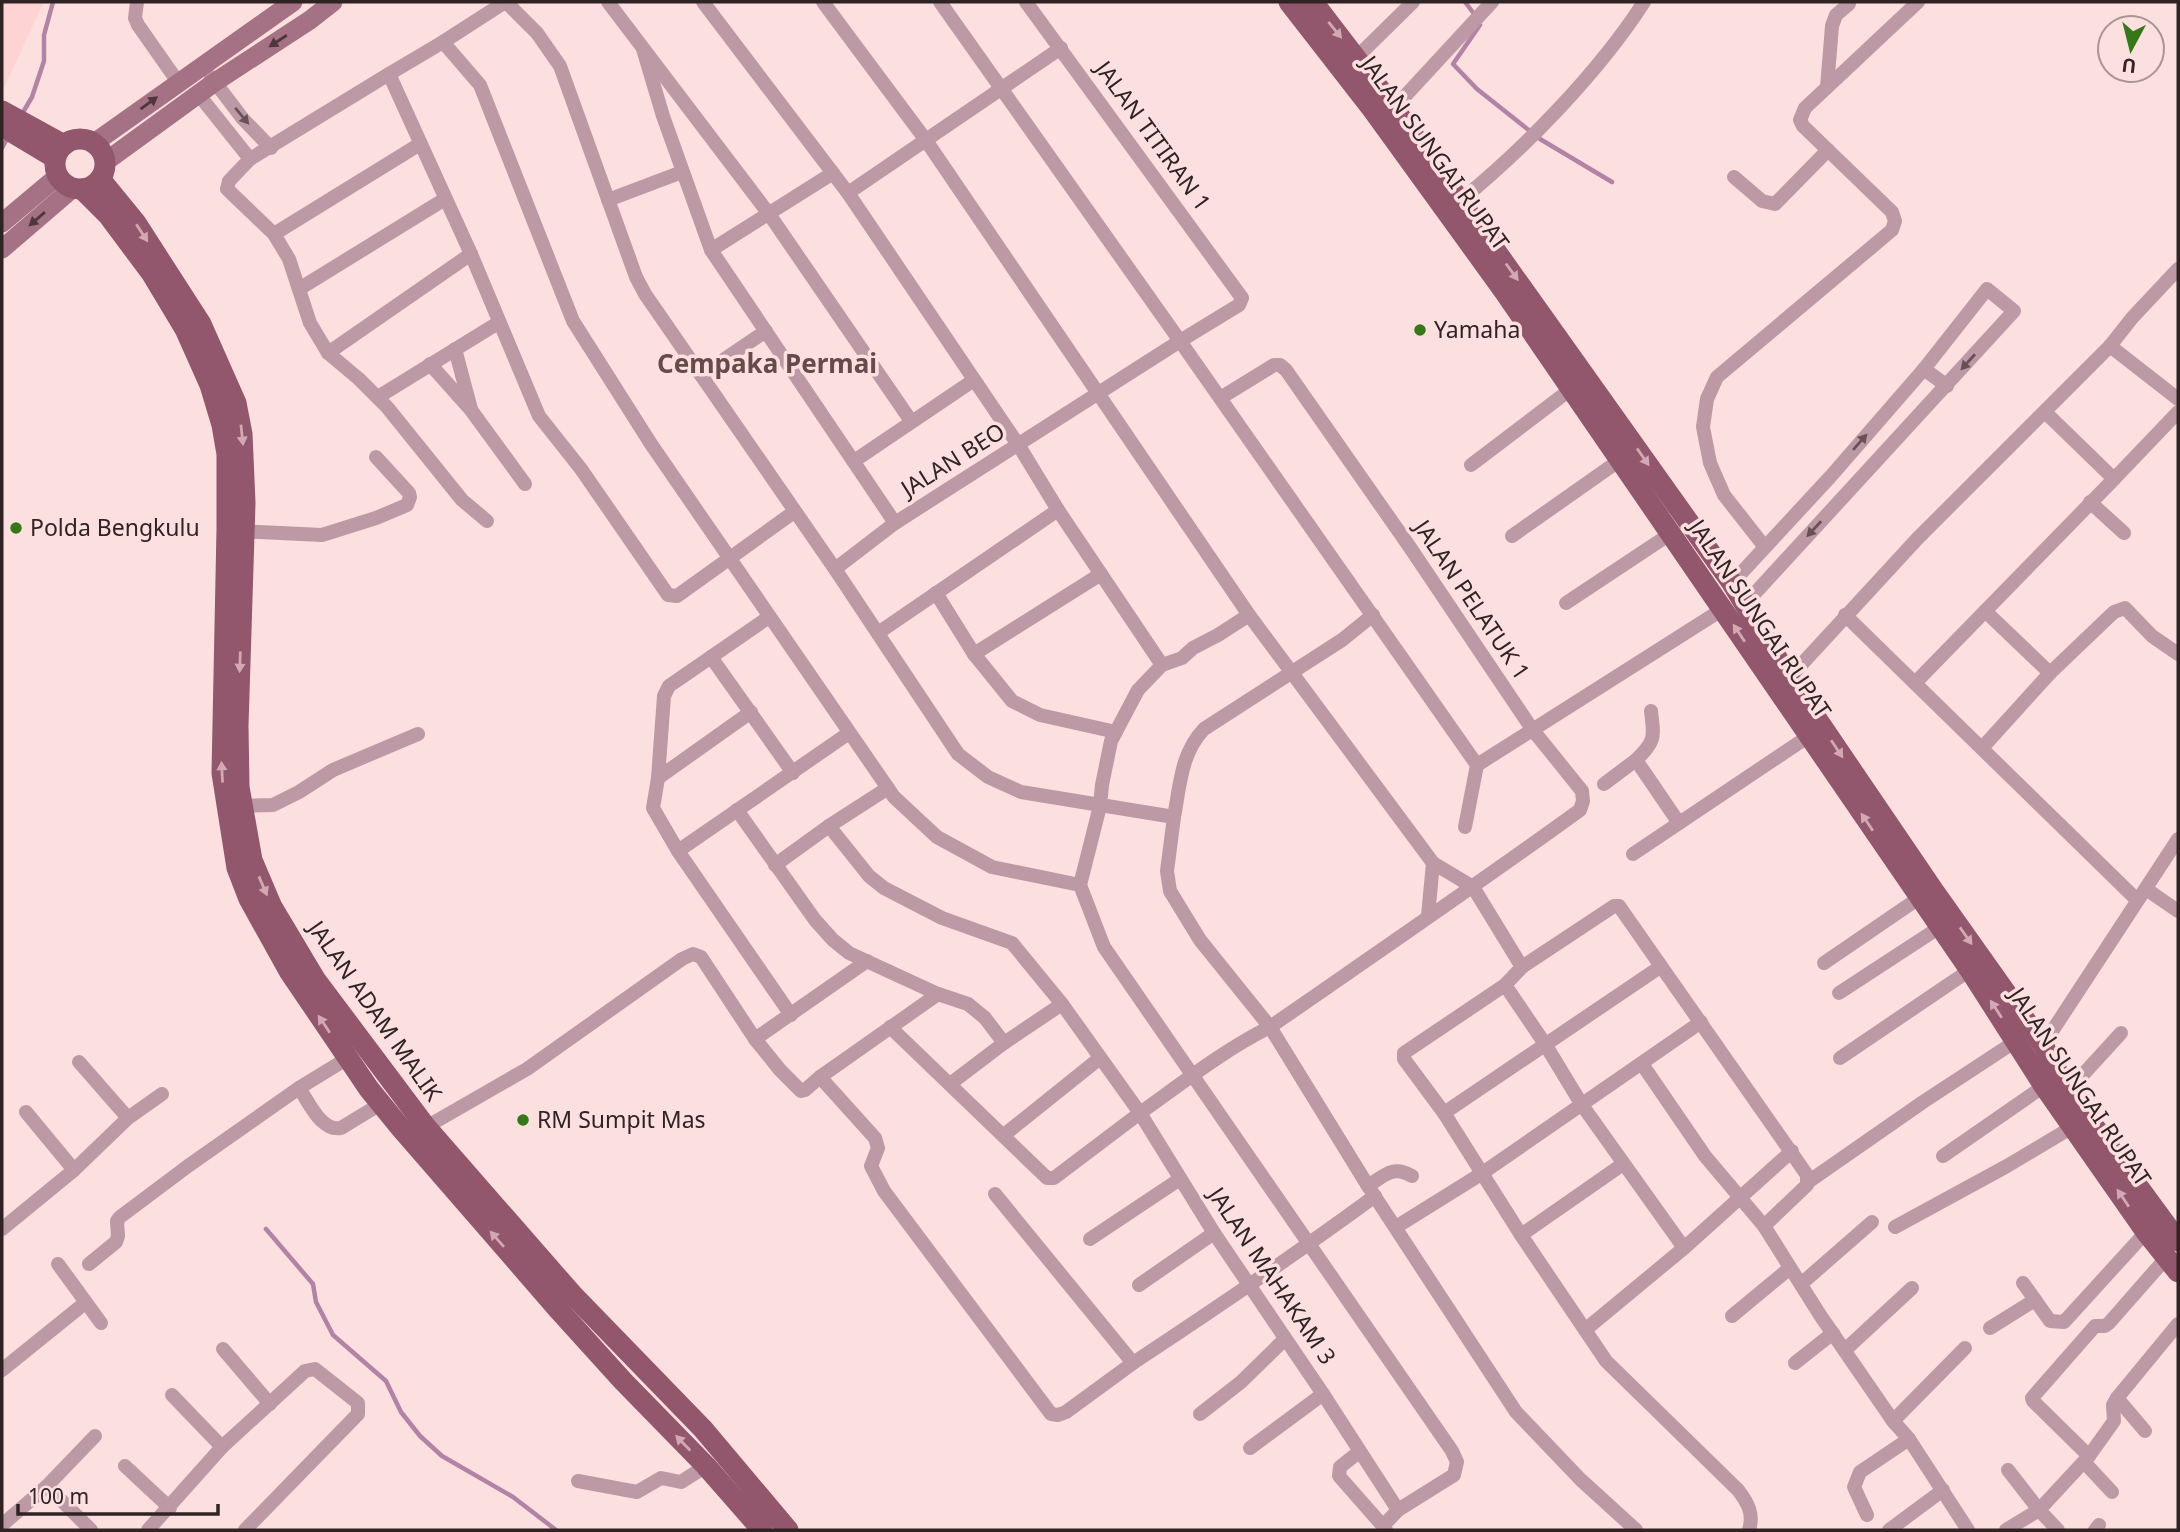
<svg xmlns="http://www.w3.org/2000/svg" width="2180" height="1532" font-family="'Noto Sans',sans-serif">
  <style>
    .built { fill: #fed3d3 }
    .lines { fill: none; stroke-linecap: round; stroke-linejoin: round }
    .stream { stroke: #b282a7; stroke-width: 4.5 }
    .street { stroke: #bc99a5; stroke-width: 14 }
    .secondary { stroke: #a47284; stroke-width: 19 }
    .primary { stroke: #92566d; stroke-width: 21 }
    .oneway { fill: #d2a9b2 }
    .oneway2 { fill: #4d373b }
    .oneway3 { fill: #685257 }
    .poi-dot { fill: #367817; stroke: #fce0e0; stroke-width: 2.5 }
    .labels { text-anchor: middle; stroke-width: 7; stroke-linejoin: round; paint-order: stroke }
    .street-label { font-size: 23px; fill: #302323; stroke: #fce0e0 }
    .poi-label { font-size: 23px; fill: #302323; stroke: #fce0e0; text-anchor: start }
    .quarter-label { font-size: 26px; font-weight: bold; fill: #674b4a; stroke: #fce0e0 }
  </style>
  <rect width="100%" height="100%" fill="#fce0e0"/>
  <path class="built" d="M2,2H44L2,92Z"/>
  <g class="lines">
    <g class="stream">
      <path d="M1465,2L1475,15"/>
      <path d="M1480,25L1453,64L1477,89L1540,139L1612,182"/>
      <path d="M22,114L32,97L44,61V35L53,2"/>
      <path d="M2,148L8,137"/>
      <path d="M266,1229L313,1284L316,1302L333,1335L386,1381L401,1412L420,1436L442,1456L513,1497L556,1530"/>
    </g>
    <g class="street">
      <path d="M137,2L135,18L138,25L178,82"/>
      <path d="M505,2L443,42L480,85L573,321L651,444L894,797L937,837L992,867L1080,885"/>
      <path d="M506,2L537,33L560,66L636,277L645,294L835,569L958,754L988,777L1021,792L1174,817L1167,871L1170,891L1200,940L1270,1027L1368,1186L1516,1412L1581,1480L1636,1530"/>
      <path d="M608,2L769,214L911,421"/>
      <path d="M703,2L848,193L1019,446L1058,510L1162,665"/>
      <path d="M823,2L925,139L1249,615L1433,863L1473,887L1522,967"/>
      <path d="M1026,2L1242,298L1239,305L1180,341L1477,765L1465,827"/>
      <path d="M643,49L663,116L711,250L895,523"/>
      <path d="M1357,57L1413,2"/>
      <path d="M389,74L443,42"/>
      <path d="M211,77L243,119L271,148"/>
      <path d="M1827,87L1832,26L1836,15L1849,4"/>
      <path d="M199,95L250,159"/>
      <path d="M1394,108L1492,2"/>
      <path d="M1734,177L1762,201L1775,204L1828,150"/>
      <path d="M848,193L1061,48"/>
      <path d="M608,200L682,172"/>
      <path d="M1460,201C1525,148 1599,72 1644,2"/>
      <path d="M274,234L420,144"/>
      <path d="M711,250L833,173"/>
      <path d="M299,289L445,199"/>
      <path d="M2110,346L2178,399"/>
      <path d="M455,349L471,409"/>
      <path d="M328,353L471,254"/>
      <path d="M430,364L471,410L525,484"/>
      <path d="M1924,369L1947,386"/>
      <path d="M701,375L766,331"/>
      <path d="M378,397L498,323"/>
      <path d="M854,461L974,380"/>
      <path d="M1471,465L1571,389"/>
      <path d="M2114,479L2178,412"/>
      <path d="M2090,502L2124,533"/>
      <path d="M487,521L462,500L387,407L359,379L328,353L310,323L289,259L274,234L227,189L229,181L250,159L389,74L471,254L539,416L581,469L668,595L677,596L794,512"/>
      <path d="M236,531L322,535L376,518L407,505L410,497L409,493L376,457"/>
      <path d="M1512,536L1620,460"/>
      <path d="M1764,546L1724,495L1710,463L1703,427L1707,399L1717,377L1892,230L1895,221L1892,212L1803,126L1800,120L1805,108L1918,2"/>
      <path d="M835,569L895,523L1180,341L940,2"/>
      <path d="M1732,583L1831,476L1924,369L1987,289L2014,311L1746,603"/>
      <path d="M936,593L974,654L1012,701L1040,715L1116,732"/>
      <path d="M1566,603L1670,534"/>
      <path d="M1985,611L2050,673"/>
      <path d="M1249,615L1218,635L1193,648L1182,658L1162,665L1138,690L1111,741L1102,785L1100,806L1080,885L1104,947L1452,1451L1457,1462L1454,1475L1398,1510"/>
      <path d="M1845,615L2137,900"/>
      <path d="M769,617L669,686L664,696L658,778L653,808L678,851L791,1015"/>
      <path d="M878,633L1058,510"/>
      <path d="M974,654L1101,574"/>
      <path d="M711,657L793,773"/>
      <path d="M1789,678L1917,539L2110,346L2132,318L2178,269"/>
      <path d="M1915,683L2114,479L2045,412"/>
      <path d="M1983,747L2050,673L2114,612L2125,608L2152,636L2178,654"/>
      <path d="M1636,760C1656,741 1654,737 1651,711"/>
      <path d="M1477,765L1723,609"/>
      <path d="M658,778L751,712"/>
      <path d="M1604,784L1636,760L1679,823"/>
      <path d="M242,806L273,805L299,792L333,770L418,734"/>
      <path d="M737,810L815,920L833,940L849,953L938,994L968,1004L985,1018L1004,1043"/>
      <path d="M1174,817C1180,785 1181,753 1204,729L1342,640L1373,615"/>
      <path d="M829,826L888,788"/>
      <path d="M678,851L849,733"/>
      <path d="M1633,854L1809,736"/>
      <path d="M775,865L829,826L869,876L884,888L942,918L1012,943L1062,1004L1140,1113C1182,1083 1224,1050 1270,1027C1374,955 1478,884 1580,810L1583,801L1582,791L1532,729L1409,546L1286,370L1280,365H1274L1222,397"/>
      <path d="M2146,889L2178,911"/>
      <path d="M1428,916L1433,863"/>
      <path d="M1824,963L1919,898"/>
      <path d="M1505,985L1545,1044L1582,1105L1684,1248"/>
      <path d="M1839,993L1940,927"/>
      <path d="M890,1027L1047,1178H1054L1140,1113L1214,1233L1323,1394L1398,1510L1383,1526L1386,1530"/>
      <path d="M755,1039L867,961"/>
      <path d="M2037,1050L2043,1045L2178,839"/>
      <path d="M348,1058L299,1088C309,1102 321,1132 341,1128L382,1103"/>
      <path d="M1840,1058L1970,970"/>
      <path d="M79,1062L128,1118"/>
      <path d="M1642,1064L1705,1156L1764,1226L1820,1315L1893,1421L1909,1439L1968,1530"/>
      <path d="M820,1077L875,1138L878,1148L871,1166L884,1191L1051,1414L1058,1415L1066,1412L1133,1363"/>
      <path d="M950,1084L1004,1043L1062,1004"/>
      <path d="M2068,1091L2121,1033"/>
      <path d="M26,1112L74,1170"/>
      <path d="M1444,1113L1660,967"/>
      <path d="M426,1127L527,1069L682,959L693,954L701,957L755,1039L780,1070L801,1091L805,1090L820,1077L938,994"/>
      <path d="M1004,1135L1100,1058"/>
      <path d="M1943,1156L2044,1086"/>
      <path d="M1808,1182L1923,1102L2016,1041"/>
      <path d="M1368,1186C1385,1175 1393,1165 1412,1176"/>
      <path d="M995,1194L1133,1363C1215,1309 1296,1254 1375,1196"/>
      <path d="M1396,1227L1481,1174L1701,1022"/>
      <path d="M1895,1227L2007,1166L2074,1126"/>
      <path d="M2,1229L74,1170L128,1118L162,1094"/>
      <path d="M1521,1235L1623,1164"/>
      <path d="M1090,1239L1180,1179"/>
      <path d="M58,1264L101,1323"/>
      <path d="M89,1264L116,1242L118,1236L117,1221L120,1217L188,1166L299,1088"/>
      <path d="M2023,1283L2050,1321L2064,1322L2146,1232"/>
      <path d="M1801,1284L1872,1222"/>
      <path d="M1139,1285L1214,1233"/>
      <path d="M1732,1316L1790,1268"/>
      <path d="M1990,1328L2035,1300"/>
      <path d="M1585,1330L1684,1248L1792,1151"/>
      <path d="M223,1349L270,1404"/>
      <path d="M1845,1350L1912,1288"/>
      <path d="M1795,1363L1833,1333"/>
      <path d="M2,1370L85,1303"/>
      <path d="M172,1395L222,1447"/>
      <path d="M2117,1398L2145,1431"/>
      <path d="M1200,1414L1241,1382L1285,1339"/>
      <path d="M1893,1421L1965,1348"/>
      <path d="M1250,1448L1323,1394"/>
      <path d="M1359,1452L1340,1467L1339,1476L1383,1526"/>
      <path d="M2089,1456L2033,1401L2032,1398L2095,1326H2105L2109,1323L2167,1257"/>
      <path d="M2084,1462L2112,1492"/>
      <path d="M125,1466L170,1508"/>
      <path d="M2008,1470L2039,1510L2058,1530"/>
      <path d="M578,1481L637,1492L661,1478L681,1482L706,1466"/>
      <path d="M47,1486L91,1530"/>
      <path d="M1867,1515L1854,1487L1860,1472L1909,1439"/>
      <path d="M2,1525L47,1486L95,1436"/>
      <path d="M148,1530L222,1447L305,1371L315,1369L358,1403V1414L245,1530"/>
      <path d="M1749,1530C1754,1514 1748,1503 1738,1490L1606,1361L1521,1235L1444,1113L1404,1059V1053L1505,985L1522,967L1614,906H1619L1807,1175V1185L1764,1226"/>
      <path d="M1889,1530L1943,1490"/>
      <path d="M2006,1530L2039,1510L2089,1456L2114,1421L2113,1405L2117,1398L2178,1324"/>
      <path d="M2095,1530L2099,1525"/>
    </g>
    <g class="secondary">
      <path d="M94,143L293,2"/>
      <path d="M105,162L215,82L310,20L333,2"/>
      <path d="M2,223L58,176"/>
      <path d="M2,249L73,188"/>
    </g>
    <g class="primary">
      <path d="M1289,2L1373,110L1504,291L1970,970L2044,1086L2146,1232L2178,1272"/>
      <path d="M1313,2L1394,108L1732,583L1789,678L1933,890L2043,1045L2068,1091L2178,1241"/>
      <path d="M2,111L64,145"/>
      <path d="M10,131L55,158"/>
      <circle cx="80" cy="164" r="25"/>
      <path d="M100,179L136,223L201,324L236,403L242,434L245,503L238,726L239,787L252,860L272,907L315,979L426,1127L572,1294L703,1429L788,1530"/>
      <path d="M82,189L108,215L152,274L185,329L210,385L222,425L227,454V529L222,773L237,868L249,899L289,971L369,1089L400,1127L557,1308L623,1381L706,1466L762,1530"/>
    </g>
  </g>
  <defs><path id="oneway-solid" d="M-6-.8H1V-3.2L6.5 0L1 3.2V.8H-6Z" transform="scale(1.75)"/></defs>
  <g class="oneway">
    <use href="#oneway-solid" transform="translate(1335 30) rotate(51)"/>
    <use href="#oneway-solid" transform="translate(142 233) rotate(57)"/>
    <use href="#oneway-solid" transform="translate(1512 272) rotate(54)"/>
    <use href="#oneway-solid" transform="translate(242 435) rotate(84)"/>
    <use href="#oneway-solid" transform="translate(1643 457) rotate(55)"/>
    <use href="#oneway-solid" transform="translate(1739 633) rotate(-124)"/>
    <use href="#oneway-solid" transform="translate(240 662) rotate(92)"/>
    <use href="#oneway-solid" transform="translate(1837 749) rotate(56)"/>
    <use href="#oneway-solid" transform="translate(222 772) rotate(-93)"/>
    <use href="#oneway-solid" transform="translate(1867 822) rotate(-124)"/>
    <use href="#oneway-solid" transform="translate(263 886) rotate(67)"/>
    <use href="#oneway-solid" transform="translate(1966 936) rotate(55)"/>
    <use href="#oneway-solid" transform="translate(1996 1009) rotate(-123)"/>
    <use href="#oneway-solid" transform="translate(324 1024) rotate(-124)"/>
    <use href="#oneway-solid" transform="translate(2123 1198) rotate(-124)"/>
    <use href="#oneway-solid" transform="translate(497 1239) rotate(-131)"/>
    <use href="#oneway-solid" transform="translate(683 1443) rotate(-134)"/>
  </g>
  <g class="oneway2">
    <use href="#oneway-solid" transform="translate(278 41) rotate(147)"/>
    <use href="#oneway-solid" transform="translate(149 103) rotate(-36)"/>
    <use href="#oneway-solid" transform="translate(37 219) rotate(139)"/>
  </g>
  <g class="oneway3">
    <use href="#oneway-solid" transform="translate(242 116) rotate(50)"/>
    <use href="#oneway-solid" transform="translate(1968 362) rotate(132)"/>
    <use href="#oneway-solid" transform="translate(1860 442) rotate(-49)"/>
    <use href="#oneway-solid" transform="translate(1814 529) rotate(133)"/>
  </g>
  <g class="poi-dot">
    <circle cx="1420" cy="330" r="7"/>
    <circle cx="16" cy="528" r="7"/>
    <circle cx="523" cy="1120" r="7"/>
  </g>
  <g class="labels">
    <g class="street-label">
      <text transform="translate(1153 136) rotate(54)" y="8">JALAN TITIRAN 1</text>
      <text transform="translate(1435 153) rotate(54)" y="8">JALAN SUNGAI RUPAT</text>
      <text transform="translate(953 460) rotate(-32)" y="8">JALAN BEO</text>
      <text transform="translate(1472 600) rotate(56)" y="8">JALAN PELATUK 1</text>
      <text transform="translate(1760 619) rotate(56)" y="8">JALAN SUNGAI RUPAT</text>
      <text transform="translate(375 1011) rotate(55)" y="8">JALAN ADAM MALIK</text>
      <text transform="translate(2080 1087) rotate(56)" y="8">JALAN SUNGAI RUPAT</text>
      <text transform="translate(1272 1276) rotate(56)" y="8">JALAN MAHAKAM 3</text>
    </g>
    <g class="poi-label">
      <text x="1434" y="338">Yamaha</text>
      <text x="30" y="536">Polda Bengkulu</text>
      <text x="537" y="1128">RM Sumpit Mas</text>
    </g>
    <g class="quarter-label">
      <text x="767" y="373">Cempaka Permai</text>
    </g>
  </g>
  <rect width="2180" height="1532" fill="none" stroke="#302323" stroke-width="7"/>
  <g transform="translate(2131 49) rotate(187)"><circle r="33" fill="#fce0e0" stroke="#aa9494" stroke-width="2"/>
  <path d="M0-5L12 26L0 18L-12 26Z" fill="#367817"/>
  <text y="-10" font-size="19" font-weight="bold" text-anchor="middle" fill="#302323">U</text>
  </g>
  <path d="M18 1504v10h200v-10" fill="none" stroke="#302323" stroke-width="3.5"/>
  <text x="28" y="1504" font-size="21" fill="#302323" stroke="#fce0e0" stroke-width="5" paint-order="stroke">100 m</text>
</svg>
